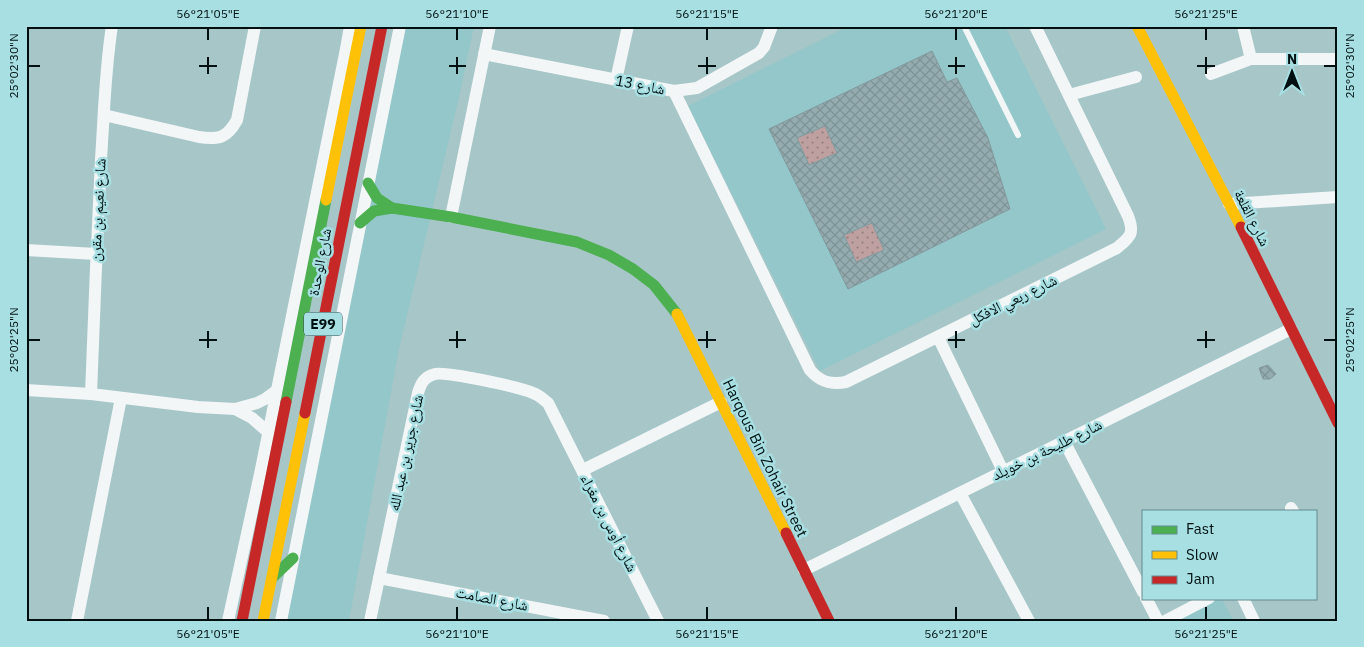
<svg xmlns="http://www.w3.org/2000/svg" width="1364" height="647" font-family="'IBM Plex Sans','Noto Naskh Arabic',sans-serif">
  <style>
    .built { fill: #94c7ca }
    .grass { fill: url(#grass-dots) }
    .building { fill: url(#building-cross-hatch); stroke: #82999d; fill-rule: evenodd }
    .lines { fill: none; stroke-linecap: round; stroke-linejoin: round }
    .lane { stroke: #f2f6f7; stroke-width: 6 }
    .street { stroke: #f2f6f7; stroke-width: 12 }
    .fast { stroke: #4caf50; stroke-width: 11 }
    .slow { stroke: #ffc107; stroke-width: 11 }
    .jam { stroke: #c62828; stroke-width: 11 }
    .ticks { fill: none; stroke: #000f10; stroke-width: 2 }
    .labels { text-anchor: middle; stroke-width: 5; stroke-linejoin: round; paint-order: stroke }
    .shield { fill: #a7dfe2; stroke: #324d4f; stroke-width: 1 }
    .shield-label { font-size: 14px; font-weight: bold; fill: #000f10 }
    .street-label { font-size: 15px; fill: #000f10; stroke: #a7dfe2 }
    .neatline { fill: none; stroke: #000f10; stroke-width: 2 }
    .ticks-label { font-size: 12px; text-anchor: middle; fill: #000f10 }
  </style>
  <defs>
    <pattern id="grass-dots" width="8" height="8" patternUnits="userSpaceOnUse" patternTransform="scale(1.25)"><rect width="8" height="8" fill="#bea0a0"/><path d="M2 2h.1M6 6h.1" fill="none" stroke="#988181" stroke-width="1.8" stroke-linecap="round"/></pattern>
    <pattern id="building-cross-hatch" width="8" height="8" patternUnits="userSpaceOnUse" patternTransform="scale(1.25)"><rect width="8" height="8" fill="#94acb0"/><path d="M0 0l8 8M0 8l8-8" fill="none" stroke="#7e9396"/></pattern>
  </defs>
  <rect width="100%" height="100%" fill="#a7c6c8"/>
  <g class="built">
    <path d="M395,26H474L461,89L399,349L349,621H275Z"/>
    <path d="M849,26H1005L1106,229L820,371L688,106Z"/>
    <path d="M1221,598L1234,621H1176Z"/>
  </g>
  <g class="grass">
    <path d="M825,126L837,153L809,165L797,138Z"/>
    <path d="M872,223L884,250L856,262L844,235Z"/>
  </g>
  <g class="building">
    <path d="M932,51L947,82L957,78L988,138L1010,209L848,289L769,129ZM825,126L837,153L809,165L797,138ZM872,223L884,250L856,262L844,235Z"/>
    <path d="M1268,365L1276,374L1270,379H1263L1259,368Z"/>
  </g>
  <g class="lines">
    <path class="lane" d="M964,26L1018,135"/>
    <g class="street">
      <path d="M1243,26L1251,59"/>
      <path d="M484,54L674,91L697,88L759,53L764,47L772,26"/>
      <path d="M348,56L346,49L350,26"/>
      <path d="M1211,74L1251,59H1338"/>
      <path d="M616,80L628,26"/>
      <path d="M674,91L810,370C820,382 831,385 846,382L1117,248C1130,237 1135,234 1128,216L1035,26"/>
      <path d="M1069,95L1136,77"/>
      <path d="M104,115L199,137C219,140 227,138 237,120L255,26"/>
      <path d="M1229,204L1338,197"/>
      <path d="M451,217L490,26"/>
      <path d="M26,250L96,254"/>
      <path d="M938,337L1003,471"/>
      <path d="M26,390L91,394L198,407L235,409L257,403L265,399L276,391"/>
      <path d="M91,394C94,316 97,237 101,159C104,115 105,70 112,26"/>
      <path d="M235,409L252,418L268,432"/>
      <path d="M1064,441L1143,592"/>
      <path d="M583,470L721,402"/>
      <path d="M960,493L1029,621"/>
      <path d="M1291,508L1293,511"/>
      <path d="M804,570L1291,329"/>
      <path d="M379,578L604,621"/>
      <path d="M1146,598L1158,621"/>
      <path d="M1243,598L1254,621"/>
      <path d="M77,621L121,398"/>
      <path d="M228,621L260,474L346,49"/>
      <path d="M281,621L400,26"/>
      <path d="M370,621L418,393C421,383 424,377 435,374C445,371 520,387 533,393C539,395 543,399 548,403L658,621"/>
      <path d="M1165,621L1209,598"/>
    </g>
    <g class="fast">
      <path d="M368,183L377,198L392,208"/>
      <path d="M360,223L374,211L392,208L451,217L577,242L609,255L633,269L654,285L677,314"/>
      <path d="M286,402L326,200"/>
      <path d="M272,578L293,558"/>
    </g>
    <g class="slow">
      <path d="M1137,26L1241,227"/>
      <path d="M326,200L361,26"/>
      <path d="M677,314L786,533"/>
      <path d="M263,621L305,413"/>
    </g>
    <g class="jam">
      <path d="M1241,227L1338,423"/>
      <path d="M305,413L382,26"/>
      <path d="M786,533L829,621"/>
      <path d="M242,621L286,402"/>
    </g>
  </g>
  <path class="ticks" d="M208,28V40M457,28V40M707,28V40M956,28V40M1206,28V40M208,57V74M457,57V74M707,57V74M956,57V74M1206,57V74M28,66H40M199,66H217M449,66H466M698,66H716M948,66H965M1197,66H1215M1324,66H1336M208,331V348M457,331V348M707,331V348M956,331V348M1206,331V348M28,340H40M199,340H217M449,340H466M698,340H716M948,340H965M1197,340H1215M1324,340H1336M208,607V620M457,607V620M707,607V620M956,607V620M1206,607V620"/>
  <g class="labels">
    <rect class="shield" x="304" y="312.5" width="38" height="23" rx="4"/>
    <g class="shield-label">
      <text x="323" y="329">E99</text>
    </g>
    <g class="street-label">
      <text transform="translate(640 85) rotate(11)" y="5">شارع 13</text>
      <text transform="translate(98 210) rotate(-87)" y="5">شارع نعيم بن مقرن</text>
      <text transform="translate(1252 218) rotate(63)" y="5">شارع القلعة</text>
      <text transform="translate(320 262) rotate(-79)" y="5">شارع الوحدة</text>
      <text transform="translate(1013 300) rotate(-26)" y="5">شارع ربعي الافكل</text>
      <text transform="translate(1047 450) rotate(-26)" y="5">شارع طليحة بن خويلد</text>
      <text transform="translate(406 453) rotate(-78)" y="5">شارع جرير بن عبد الله</text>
      <text transform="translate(765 458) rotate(64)" y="5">Harqous Bin Zohair Street</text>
      <text transform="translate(609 523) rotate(63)" y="5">شارع أوس بن مغراء</text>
      <text transform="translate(492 599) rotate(11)" y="5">شارع الصامت</text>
    </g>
  </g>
  <rect width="1364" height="647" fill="none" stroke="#a7dfe2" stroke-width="55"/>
  <rect x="1142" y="510" width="175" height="90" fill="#a7dfe2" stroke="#648c8e"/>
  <rect x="1152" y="526" width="25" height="8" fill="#4caf50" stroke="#648c8e"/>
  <text x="1186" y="534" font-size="15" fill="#000f10">Fast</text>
  <rect x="1152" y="551" width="25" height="8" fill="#ffc107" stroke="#648c8e"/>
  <text x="1186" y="560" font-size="15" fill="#000f10">Slow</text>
  <rect x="1152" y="576" width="25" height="8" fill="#c62828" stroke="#648c8e"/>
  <text x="1186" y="584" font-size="15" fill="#000f10">Jam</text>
  <g transform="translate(1292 72)" stroke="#a7dfe2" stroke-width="4" paint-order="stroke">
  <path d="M0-4L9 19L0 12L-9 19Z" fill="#000f10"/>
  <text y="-8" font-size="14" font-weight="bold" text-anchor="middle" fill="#000f10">N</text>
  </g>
  <rect x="28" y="28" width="1308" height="592" class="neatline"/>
  <g class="ticks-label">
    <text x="208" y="18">56°21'05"E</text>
    <text x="457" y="18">56°21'10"E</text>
    <text x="707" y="18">56°21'15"E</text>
    <text x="956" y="18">56°21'20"E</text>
    <text x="1206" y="18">56°21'25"E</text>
    <text transform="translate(14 66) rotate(-90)" y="4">25°02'30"N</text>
    <text transform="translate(1350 66) rotate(-90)" y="4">25°02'30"N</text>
    <text transform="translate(14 340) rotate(-90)" y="4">25°02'25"N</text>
    <text transform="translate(1350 340) rotate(-90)" y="4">25°02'25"N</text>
    <text x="208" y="638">56°21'05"E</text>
    <text x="457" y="638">56°21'10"E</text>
    <text x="707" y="638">56°21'15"E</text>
    <text x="956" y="638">56°21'20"E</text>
    <text x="1206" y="638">56°21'25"E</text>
  </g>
</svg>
